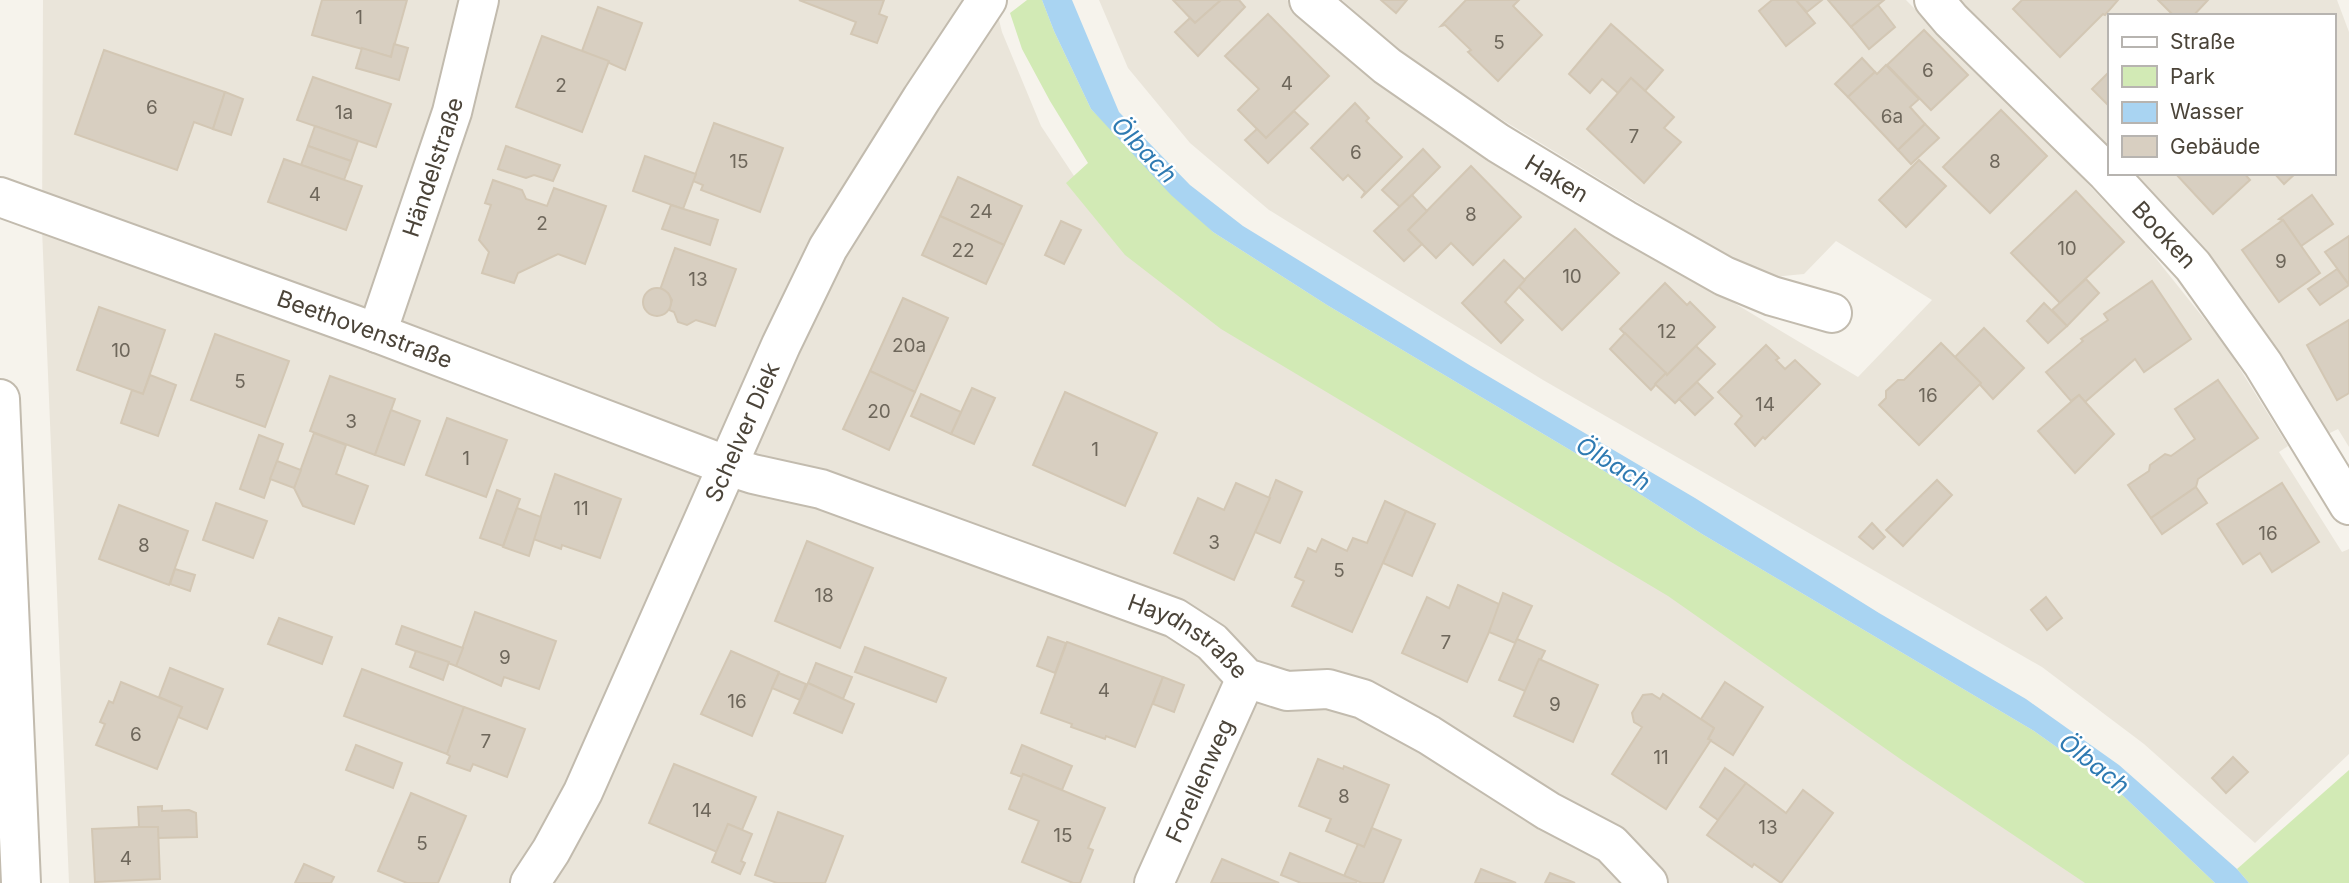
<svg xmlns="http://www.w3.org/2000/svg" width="2349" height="883" font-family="Inter,sans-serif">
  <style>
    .residential { fill: #eae5da }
    .green { fill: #d2eab5 }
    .water { fill: #a9d4f2 }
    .building { fill: #d8cfc1; stroke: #d3c7b4; stroke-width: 2 }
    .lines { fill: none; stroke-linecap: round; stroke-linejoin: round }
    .minor-casing { stroke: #c2bbae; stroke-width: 42 }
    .minor { stroke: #fff; stroke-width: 38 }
    .labels { text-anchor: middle; stroke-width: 5; stroke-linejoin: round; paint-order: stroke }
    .number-label { font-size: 19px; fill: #6e675b }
    .street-label { font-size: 23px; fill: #4b4439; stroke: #fff }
    .water-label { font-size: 24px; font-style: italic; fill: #2e7ab2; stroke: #fff }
  </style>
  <rect width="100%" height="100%" fill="#f6f3ec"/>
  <g class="residential">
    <path d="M43,0H994L1002,32L1041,126L1082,188L1851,700L2097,883H69L42,229Z"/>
    <path d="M1099,0H1287L1410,106L1473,147L1858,377L1932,300L1836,241L1804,274L1762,278L1427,74L1342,0H1906L2071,166L2146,246L2225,345L2288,446L2279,452L2342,552L2349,549V754L2255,843L2144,744L2042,667L1543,380L1269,210L1190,143L1128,68Z"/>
    <path d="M1960,0H2337L2349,32V447L2338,429L2324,436L2131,173H2333V16H2109V151L1994,39Z"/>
  </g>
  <g class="green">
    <path d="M1027,0H1042L1054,31L1091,109L1213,232L1327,305L1587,460L1702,534L2034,731L2117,790L2215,883H2085L1906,763L1668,596L1221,329L1125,255L1066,183L1088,163L1050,101L1022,49L1010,13Z"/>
    <path d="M2349,770V883H2249L2237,869Z"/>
  </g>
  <path class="water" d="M1042,0H1072L1119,112L1190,185L1243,226L1471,366L1695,498L1879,613L2026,699L2119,765L2237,869L2249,883H2215L2117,790L2034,731L1702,534L1587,460L1327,305L1213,232L1171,195L1091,109L1054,31Z"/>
  <g class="building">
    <path d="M322,0H407L391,57L312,35Z"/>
    <path d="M799,0H884L879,14L887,17L877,43L851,34L856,22Z"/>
    <path d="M1173,0H1221L1195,23Z"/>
    <path d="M1221,0H1239L1245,7L1198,56L1175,32L1190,18L1195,23Z"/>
    <path d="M1381,0H1407L1396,13Z"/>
    <path d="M1466,0H1519L1513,6L1542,35L1498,81L1468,52L1471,50L1445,25L1441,26Z"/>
    <path d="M1772,0H1796L1815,23L1786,46L1759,11Z"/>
    <path d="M1796,0H1822L1807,12Z"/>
    <path d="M1828,0H1884L1851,27Z"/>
    <path d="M2022,0H2118L2105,15L2103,14L2060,57L2013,9Z"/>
    <path d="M2158,0H2208L2193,16H2174Z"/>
    <path d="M1878,5L1895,27L1869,49L1851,27Z"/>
    <path d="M598,7L642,23L625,70L582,51Z"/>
    <path d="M1268,14L1329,76L1266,138L1238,110L1259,89L1225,56Z"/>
    <path d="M1611,24L1663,70L1645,91L1631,78L1618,93L1602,79L1590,93L1569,74Z"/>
    <path d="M1924,30L1968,75L1931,110L1887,65Z"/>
    <path d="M542,36L609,61L582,132L516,107Z"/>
    <path d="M394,44L408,48L399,80L356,68L362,48L391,57Z"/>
    <path d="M104,50L225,92L213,129L194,122L177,170L75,134Z"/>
    <path d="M1862,58L1875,72L1848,97L1835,84Z"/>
    <path d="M1886,65L1919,99L1910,107L1925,124L1898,150L1848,97L1875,72L1877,74Z"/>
    <path d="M2109,72V106L2092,89Z"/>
    <path d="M313,77L391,104L376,147L297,120Z"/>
    <path d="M1631,78L1674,117L1664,128L1681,142L1644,183L1587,129Z"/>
    <path d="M225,92L243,99L231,135L213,129Z"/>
    <path d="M1355,103L1369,118L1366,121L1402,157L1361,198L1365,192L1348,175L1343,180L1311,148Z"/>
    <path d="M2001,110L2047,156L1990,213L1943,167Z"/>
    <path d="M1294,111L1308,124L1268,163L1245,140L1257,129L1266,138Z"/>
    <path d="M714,123L783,148L760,212L701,190L703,185L693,181Z"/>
    <path d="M1925,124L1939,138L1911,164L1898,150Z"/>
    <path d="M315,126L358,141L351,161L308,146Z"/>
    <path d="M308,146L351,161L344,180L301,165Z"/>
    <path d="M506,146L560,165L553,181L534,175L526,178L498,169Z"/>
    <path d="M1423,149L1440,167L1400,207L1382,190Z"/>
    <path d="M645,156L696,174L683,209L633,191Z"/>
    <path d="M284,159L362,186L346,230L268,202Z"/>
    <path d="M1919,160L1946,186L1906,227L1879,200Z"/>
    <path d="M1471,166L1521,217L1473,265L1451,243L1436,258L1408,230Z"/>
    <path d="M2175,173H2244L2250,180L2213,214Z"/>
    <path d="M2274,173H2296L2284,184Z"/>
    <path d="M958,177L1022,206L1004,245L940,216Z"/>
    <path d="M493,180L522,190L526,199L547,206L554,188L606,206L585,264L558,254L518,273L514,283L482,273L489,252L479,240L491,205L485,203Z"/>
    <path d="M2076,191L2124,242L2060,303L2011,253Z"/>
    <path d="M1412,195L1427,211L1408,230L1422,244L1404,261L1374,231Z"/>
    <path d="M2312,195L2333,224L2301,246L2283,220L2279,219Z"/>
    <path d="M671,205L718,220L710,245L662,229Z"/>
    <path d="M940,216L1004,245L986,284L922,255Z"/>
    <path d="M2283,220L2320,273L2279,302L2242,250Z"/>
    <path d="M1061,221L1081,230L1064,264L1045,255Z"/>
    <path d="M1575,229L1619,273L1562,330L1518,286Z"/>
    <path d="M2349,236V283H2348L2325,252Z"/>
    <path d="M675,248L736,269L715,326L696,320L687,325L678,322L674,312L669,310L672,300L668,293L660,290Z"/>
    <path d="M1504,260L1525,280L1505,302L1523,320L1501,343L1462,303Z"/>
    <path d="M2337,269L2349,285L2320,305L2308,289Z"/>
    <path d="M2086,279L2099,293L2067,326L2052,310Z"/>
    <path d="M2152,281L2191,339L2144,372L2135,359L2085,402L2079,395L2071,401L2046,372L2083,341L2081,339L2108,320L2104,314Z"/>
    <path d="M1665,283L1687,305L1690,302L1715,327L1667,375L1620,329Z"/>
    <circle cx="657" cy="302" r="14"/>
    <path d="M903,298L948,318L915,392L870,371Z"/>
    <path d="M2044,303L2067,326L2048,343L2027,321Z"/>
    <path d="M99,307L165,330L143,394L77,370Z"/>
    <path d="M2349,320V393L2337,400L2307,345Z"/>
    <path d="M1984,328L2024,368L1993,399L1955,357Z"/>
    <path d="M1625,333L1666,373L1651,390L1610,349Z"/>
    <path d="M215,334L289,361L265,427L191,400Z"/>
    <path d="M1941,343L1981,383L1919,445L1879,405L1886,398V391L1898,380H1904Z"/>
    <path d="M1766,345L1779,358L1776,360L1785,369L1795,360L1820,384L1765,439L1763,437L1755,446L1735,424L1742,416L1718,392Z"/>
    <path d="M1696,346L1715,364L1675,403L1655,384L1666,373L1667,375Z"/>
    <path d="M870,371L915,392L889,450L843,429Z"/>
    <path d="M150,375L176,385L158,436L121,423L132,390L143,394Z"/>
    <path d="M330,376L395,399L375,455L310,431Z"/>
    <path d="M2218,380L2258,438L2198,479L2196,487L2151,518L2128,485L2149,471L2150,465L2165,454L2171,456L2195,439L2175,409Z"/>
    <path d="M1697,382L1713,398L1695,415L1679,399Z"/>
    <path d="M972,388L995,398L974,444L951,434Z"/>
    <path d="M1065,392L1157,433L1125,506L1033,465Z"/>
    <path d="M921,394L961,412L951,434L911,416Z"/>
    <path d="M2079,395L2114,434L2075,473L2038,431Z"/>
    <path d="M391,410L420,421L404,465L375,455Z"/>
    <path d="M447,418L507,440L486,497L426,475Z"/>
    <path d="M314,433L346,445L336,474L368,486L354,524L303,506L294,488Z"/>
    <path d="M259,435L283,444L264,498L240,489Z"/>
    <path d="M277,461L301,470L294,488L270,479Z"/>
    <path d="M555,474L621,499L600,558L562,545L561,549L533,539Z"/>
    <path d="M1276,480L1302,492L1280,543L1255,532Z"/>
    <path d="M1937,480L1952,495L1903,546L1886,530Z"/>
    <path d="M1236,483L1270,498L1234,580L1174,553L1198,498L1224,510Z"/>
    <path d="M2282,483L2319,542L2272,572L2260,553L2243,564L2217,524Z"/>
    <path d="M2196,487L2207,503L2162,534L2151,518Z"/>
    <path d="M497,490L520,499L503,546L480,538Z"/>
    <path d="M1385,501L1406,511L1352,632L1292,606L1304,581L1295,577L1308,548L1316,552L1322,539L1347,551L1353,538L1367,543Z"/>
    <path d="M216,503L267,521L253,558L203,540Z"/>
    <path d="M119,505L188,531L169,585L99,559Z"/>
    <path d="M517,508L541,517L529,556L503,547Z"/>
    <path d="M1406,511L1435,524L1412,576L1383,563Z"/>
    <path d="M1872,523L1885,537L1873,549L1859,537Z"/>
    <path d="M807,541L873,568L840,648L775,621Z"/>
    <path d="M175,569L195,575L190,591L170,584Z"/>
    <path d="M1458,585L1501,605L1467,682L1402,653L1427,597L1449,608Z"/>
    <path d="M1503,593L1532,606L1515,643L1489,632Z"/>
    <path d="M2046,597L2062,618L2047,630L2031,610Z"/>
    <path d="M475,612L556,641L539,689L504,677L501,686L456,666Z"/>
    <path d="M279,618L332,637L322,664L268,644Z"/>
    <path d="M402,626L463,648L456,666L396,644Z"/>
    <path d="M1048,637L1066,643L1055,673L1037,666Z"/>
    <path d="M1517,639L1545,651L1525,691L1499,680Z"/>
    <path d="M1067,642L1163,677L1135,747L1106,736L1105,739L1071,727L1072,724L1041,713Z"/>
    <path d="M865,647L946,678L936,702L855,672Z"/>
    <path d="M416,651L449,662L443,680L410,667Z"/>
    <path d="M731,651L779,672L752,736L701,714Z"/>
    <path d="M1539,659L1598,685L1573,742L1514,716Z"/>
    <path d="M816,663L852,677L843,699L808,683Z"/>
    <path d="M170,668L223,689L207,729L178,717L182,707L159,697Z"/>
    <path d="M362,669L464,707L447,754L344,716Z"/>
    <path d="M779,673L806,684L800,700L772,688Z"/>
    <path d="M1163,677L1184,685L1174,712L1153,704Z"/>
    <path d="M121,682L182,707L157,769L96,745L105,724L100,722L109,701L113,703Z"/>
    <path d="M1725,682L1763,707L1733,755L1708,739L1714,728L1701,719Z"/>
    <path d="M808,683L854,704L842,733L794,713Z"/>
    <path d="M1652,694L1660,699L1663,694L1714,728L1708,739L1711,740L1666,809L1612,774L1642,727L1634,722L1632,713L1643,695Z"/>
    <path d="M464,707L525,729L507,777L473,764L470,771L447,763L450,756L447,754Z"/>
    <path d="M356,745L402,763L393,788L346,770Z"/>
    <path d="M1022,745L1072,766L1062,790L1023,774L1022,777L1011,773Z"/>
    <path d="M2233,757L2248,772L2226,793L2212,778Z"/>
    <path d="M1318,759L1343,769L1344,766L1389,785L1364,847L1326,831L1331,819L1299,806Z"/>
    <path d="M674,764L756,797L742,830L728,824L717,852L649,823Z"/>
    <path d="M1725,768L1746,783L1718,820L1700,807Z"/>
    <path d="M1023,774L1105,808L1088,848L1093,850L1080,883H1073L1022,862L1039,821L1009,809Z"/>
    <path d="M1746,783L1786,813L1803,790L1833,813L1781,883L1754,864L1752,867L1707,835Z"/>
    <path d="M411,793L466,816L438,883H407L378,871Z"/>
    <path d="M162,806V811L189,810L196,813L197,837L158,838V827H139L138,807Z"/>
    <path d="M778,812L843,836L825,883H777L755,875Z"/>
    <path d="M728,824L752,834L741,861L745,863L740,874L712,862Z"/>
    <path d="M139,827H158L160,879L95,882L92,829Z"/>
    <path d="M1372,828L1401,840L1383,883H1362L1344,876L1358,844L1364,847Z"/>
    <path d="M1290,853L1357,881L1356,883H1301L1281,875Z"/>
    <path d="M1222,859L1279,883H1211Z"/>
    <path d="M304,864L334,877L331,883H295Z"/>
    <path d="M1481,869L1516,883H1475Z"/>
    <path d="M1550,873L1575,883H1545Z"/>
  </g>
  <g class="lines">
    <g class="minor-casing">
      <g id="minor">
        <path id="s1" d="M1309,0L1387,66L1498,143L1625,220L1724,276L1772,296L1832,313"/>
        <path id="s2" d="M1934,0L1951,20L2107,173L2193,266L2263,364L2349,505"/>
        <path id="s3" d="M0,197L377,333L728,466L753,474L821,489L1175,618L1212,642L1246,678L1287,691L1328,689L1363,699L1429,735L1548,811L1611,844L1648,883"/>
        <path id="s4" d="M377,333L452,112L479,0"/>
        <path d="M0,399L21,883"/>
        <path id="s5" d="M530,883L551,851L583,792L781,345L828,248L922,98L987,0"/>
        <path id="s6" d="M1154,883L1246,678"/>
      </g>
    </g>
    <use href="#minor" class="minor"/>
  </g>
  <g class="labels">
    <g class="number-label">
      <text x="359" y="24">1</text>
      <text x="1499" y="49">5</text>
      <text x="1928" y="77">6</text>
      <text x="1287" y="90">4</text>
      <text x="561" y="92">2</text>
      <text x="152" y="114">6</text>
      <text x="344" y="119">1a</text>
      <text x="1892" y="123">6a</text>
      <text x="1634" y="143">7</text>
      <text x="1356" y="159">6</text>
      <text x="739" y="168">15</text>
      <text x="1995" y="168">8</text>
      <text x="315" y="201">4</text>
      <text x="981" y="218">24</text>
      <text x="1471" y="221">8</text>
      <text x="542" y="230">2</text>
      <text x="2067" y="255">10</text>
      <text x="963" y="257">22</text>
      <text x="2281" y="268">9</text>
      <text x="1572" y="283">10</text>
      <text x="698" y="286">13</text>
      <text x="1667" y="338">12</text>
      <text x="909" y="352">20a</text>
      <text x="121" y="357">10</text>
      <text x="240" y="388">5</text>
      <text x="1928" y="402">16</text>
      <text x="1765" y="411">14</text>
      <text x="879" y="418">20</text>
      <text x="351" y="428">3</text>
      <text x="1095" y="456">1</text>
      <text x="466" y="465">1</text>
      <text x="581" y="515">11</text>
      <text x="2268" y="540">16</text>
      <text x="1214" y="549">3</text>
      <text x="144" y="552">8</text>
      <text x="1339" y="577">5</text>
      <text x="824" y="602">18</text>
      <text x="1446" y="649">7</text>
      <text x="505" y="664">9</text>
      <text x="1104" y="697">4</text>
      <text x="737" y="708">16</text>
      <text x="1555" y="711">9</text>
      <text x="136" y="741">6</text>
      <text x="486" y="748">7</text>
      <text x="1661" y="764">11</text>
      <text x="1344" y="803">8</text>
      <text x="702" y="817">14</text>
      <text x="1768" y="834">13</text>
      <text x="1063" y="842">15</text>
      <text x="422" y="850">5</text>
      <text x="126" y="865">4</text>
    </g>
    <g class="street-label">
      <text dy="8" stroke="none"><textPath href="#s4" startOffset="175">Händelstraße</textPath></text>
      <text dy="8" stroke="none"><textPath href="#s1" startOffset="306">Haken</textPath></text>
      <text dy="8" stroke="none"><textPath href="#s2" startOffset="329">Booken</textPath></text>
      <text dy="8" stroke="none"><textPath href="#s3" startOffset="388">Beethovenstraße</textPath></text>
      <text dy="8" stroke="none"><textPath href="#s5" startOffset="499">Schelver Diek</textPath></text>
      <text dy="8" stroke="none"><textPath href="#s3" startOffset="1269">Haydnstraße</textPath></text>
      <text dy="8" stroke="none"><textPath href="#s6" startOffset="112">Forellenweg</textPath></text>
    </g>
    <g class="water-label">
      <text transform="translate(1144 150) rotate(46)" y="8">Ölbach</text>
      <text transform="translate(1613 464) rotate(31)" y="8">Ölbach</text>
      <text transform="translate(2094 764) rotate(38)" y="8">Ölbach</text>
    </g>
  </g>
  <rect x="2108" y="14" width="228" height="161" fill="#ffffff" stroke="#b7b4b0" stroke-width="2"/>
  <rect x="2122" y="37" width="35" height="10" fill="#ffffff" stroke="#b7b4b0" stroke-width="2"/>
  <text x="2170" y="49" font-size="21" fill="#4b4439">Straße</text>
  <rect x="2122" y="66" width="35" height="21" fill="#d2eab5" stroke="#b7b4b0" stroke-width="2"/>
  <text x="2170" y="84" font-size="21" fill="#4b4439">Park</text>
  <rect x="2122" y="102" width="35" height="21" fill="#a9d4f2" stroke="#b7b4b0" stroke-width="2"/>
  <text x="2170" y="119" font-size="21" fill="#4b4439">Wasser</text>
  <rect x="2122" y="136" width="35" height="21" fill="#d8cfc1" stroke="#b7b4b0" stroke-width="2"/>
  <text x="2170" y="154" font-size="21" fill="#4b4439">Gebäude</text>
</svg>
